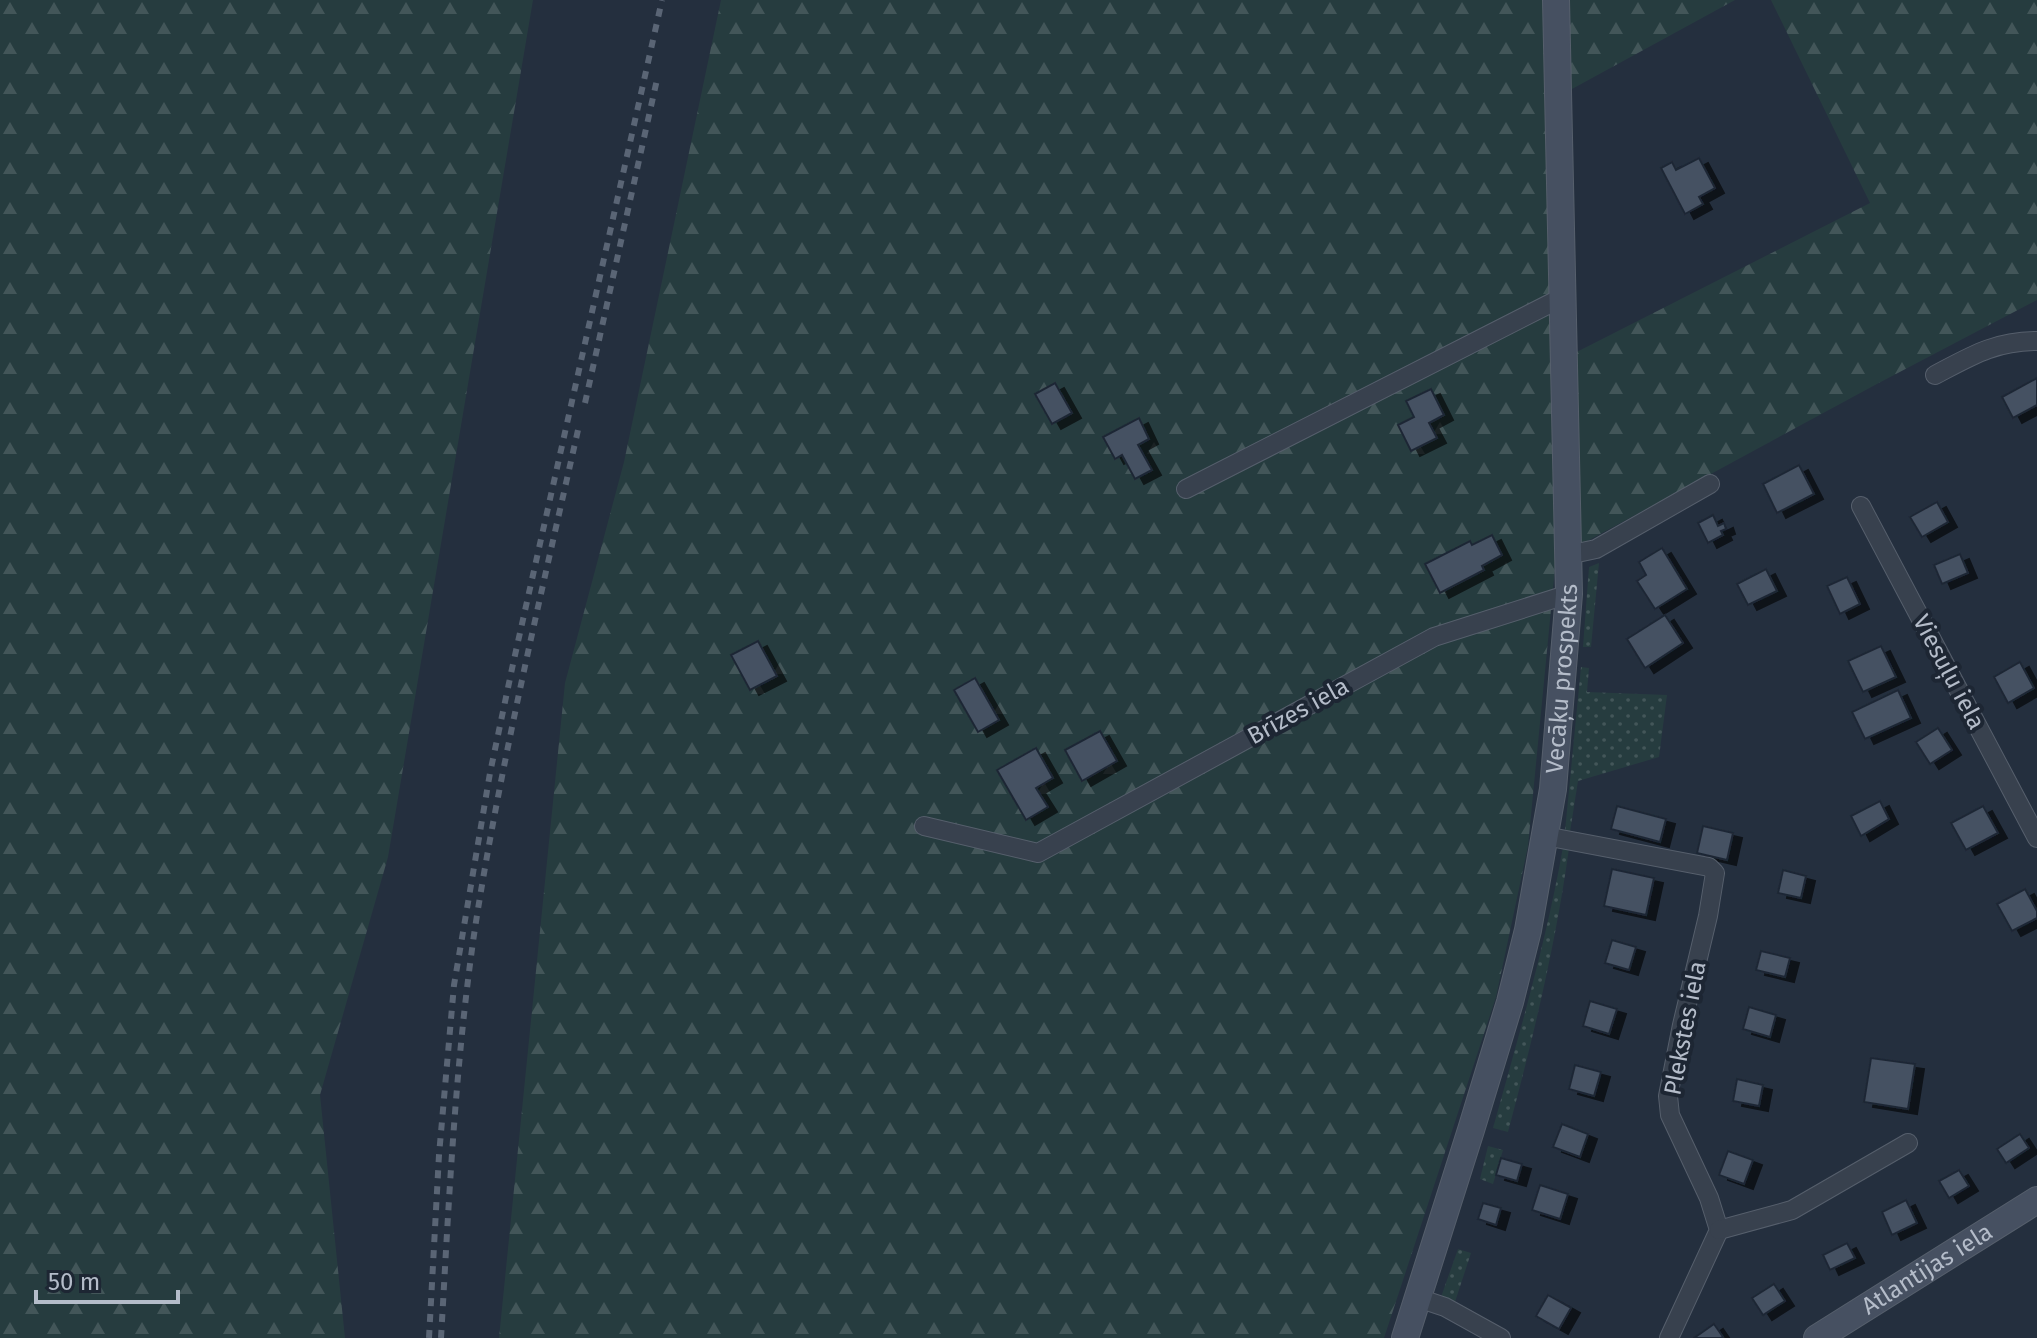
<svg xmlns="http://www.w3.org/2000/svg" width="2037" height="1338" font-family="'Fira Sans',sans-serif">
  <style>
    .grass { fill: url(#grass-dots) }
    .forest { fill: url(#forest-firs) }
    .building { fill: #455162; stroke: #1f2835; stroke-width: 2; filter: url(#shadow) }
    .lines { fill: none; stroke-linecap: round; stroke-linejoin: round }
    .street-casing { stroke: #565f6c; stroke-width: 20 }
    .secondary-casing { stroke: #565f6c; stroke-width: 28 }
    .street { stroke: #38414e; stroke-width: 18 }
    .secondary { stroke: #465061; stroke-width: 26 }
    .rail { stroke: #5a6575; stroke-width: 6; stroke-dasharray: 8 8; stroke-linecap: butt }
    .labels { text-anchor: middle; stroke-width: 8; stroke-linejoin: round; paint-order: stroke }
    .street-label { font-size: 24px; fill: #b4bcc9; stroke: #1d2633 }
  </style>
  <defs>
    <pattern id="grass-dots" width="8" height="8" patternUnits="userSpaceOnUse" patternTransform="scale(2)"><rect width="8" height="8" fill="#263c3f"/><path d="M2 2h.1M6 6h.1" fill="none" stroke="#435659" stroke-width="1.8" stroke-linecap="round"/></pattern>
    <pattern id="forest-firs" width="22" height="20" patternUnits="userSpaceOnUse" patternTransform="scale(2)"><rect width="22" height="20" fill="#263c3f"/><path d="M5 1l3.5 6h-7zM16 11l3.5 6h-7z" fill="#435659"/></pattern>
    <filter id="shadow"><feDropShadow dx="9" dy="5" stdDeviation="0" flood-color="#0009"/></filter>
  </defs>
  <rect width="100%" height="100%" fill="#242f3e"/>
  <g class="grass">
    <path d="M1599,563L1591,647H1583L1589,567Z"/>
    <path d="M1581,667L1589,668L1587,692L1667,695L1659,757L1578,781L1570,832L1565,831Z"/>
    <path d="M1563,847L1569,848C1556,944 1533,1038 1508,1132L1493,1128C1519,1035 1546,943 1563,847Z"/>
    <path d="M1488,1146L1503,1150L1493,1184L1480,1179Z"/>
    <path d="M1458,1249L1471,1253L1455,1302L1441,1297Z"/>
  </g>
  <g class="forest">
    <path d="M0,0H533L388,857L320,1095L345,1338H0Z"/>
    <path d="M721,0H1735L1550,101L1551,365L1870,203L1771,0H2037V300L1875,385L1556,558L1528,846L1496,997L1384,1338H499L565,683L624,462Z"/>
  </g>
  <g class="building">
    <path d="M1699,158L1715,188L1699,197L1703,204L1685,214L1661,168L1672,162L1676,170Z"/>
    <path d="M2037,378V405L2013,418L2002,397Z"/>
    <path d="M1055,383L1072,413L1052,424L1035,394Z"/>
    <path d="M1431,389L1444,415L1429,423L1437,438L1411,451L1398,425L1414,417L1406,401Z"/>
    <path d="M1139,418L1149,439L1138,445L1152,470L1135,479L1122,455L1115,459L1103,437Z"/>
    <path d="M1799,465L1814,494L1777,513L1763,484Z"/>
    <path d="M1937,502L1948,522L1922,537L1910,517Z"/>
    <path d="M1713,515L1718,526L1724,523L1726,529L1721,531L1723,535L1708,543L1698,523Z"/>
    <path d="M1492,535L1502,555L1482,566L1484,570L1440,593L1425,564L1470,541L1472,545Z"/>
    <path d="M1662,548L1687,589L1655,609L1637,581L1646,575L1639,562Z"/>
    <path d="M1960,554L1968,573L1942,584L1934,565Z"/>
    <path d="M1766,569L1777,591L1748,605L1737,584Z"/>
    <path d="M1847,577L1860,604L1840,614L1827,586Z"/>
    <path d="M1665,615L1683,643L1645,668L1627,639Z"/>
    <path d="M758,641L777,676L750,690L731,655Z"/>
    <path d="M1881,646L1896,677L1863,692L1848,661Z"/>
    <path d="M2020,662L2034,688L2008,703L1994,677Z"/>
    <path d="M975,678L999,720L978,732L954,690Z"/>
    <path d="M1898,690L1911,718L1865,739L1852,712Z"/>
    <path d="M1938,728L1952,750L1930,764L1916,742Z"/>
    <path d="M1100,731L1117,761L1082,781L1065,750Z"/>
    <path d="M1036,748L1053,778L1036,788L1048,807L1026,820L997,770Z"/>
    <path d="M1880,801L1889,819L1861,836L1851,816Z"/>
    <path d="M1617,806L1666,819L1660,842L1611,829Z"/>
    <path d="M1983,806L1998,833L1966,850L1951,823Z"/>
    <path d="M1703,826L1733,833L1727,860L1697,853Z"/>
    <path d="M1612,869L1654,878L1646,915L1604,906Z"/>
    <path d="M1783,870L1806,876L1801,898L1778,893Z"/>
    <path d="M2025,889L2037,911V918L2012,931L1997,904Z"/>
    <path d="M1612,940L1636,947L1629,970L1605,963Z"/>
    <path d="M1761,951L1790,958L1785,977L1756,970Z"/>
    <path d="M1590,1001L1617,1009L1609,1034L1583,1026Z"/>
    <path d="M1749,1007L1776,1015L1770,1037L1743,1029Z"/>
    <path d="M1871,1058L1915,1064L1908,1109L1864,1102Z"/>
    <path d="M1575,1065L1601,1072L1594,1096L1569,1089Z"/>
    <path d="M1737,1079L1763,1085L1759,1106L1733,1101Z"/>
    <path d="M1562,1124L1588,1134L1580,1157L1553,1147Z"/>
    <path d="M2020,1134L2029,1148L2006,1163L1997,1149Z"/>
    <path d="M1728,1151L1753,1160L1744,1184L1719,1175Z"/>
    <path d="M1501,1158L1522,1164L1517,1181L1496,1175Z"/>
    <path d="M1959,1170L1969,1186L1949,1198L1939,1181Z"/>
    <path d="M1540,1185L1568,1194L1560,1219L1532,1210Z"/>
    <path d="M1906,1200L1917,1223L1892,1235L1882,1212Z"/>
    <path d="M1483,1203L1501,1208L1496,1225L1478,1219Z"/>
    <path d="M1847,1243L1855,1258L1830,1270L1823,1255Z"/>
    <path d="M1774,1284L1785,1301L1763,1315L1752,1298Z"/>
    <path d="M1548,1295L1571,1308L1559,1329L1536,1316Z"/>
    <path d="M1714,1324L1723,1337L1721,1338H1694Z"/>
  </g>
  <g class="lines">
    <g class="street-casing">
      <g id="street">
        <path d="M1935,375C1971,356 1995,341 2037,341"/>
        <path d="M1186,489L1561,298"/>
        <path d="M1861,506L2037,838"/>
        <path d="M1568,555L1596,549L1710,484"/>
        <path d="M924,826L1038,853L1434,637L1569,594"/>
        <path d="M1545,836L1709,867L1715,873L1708,916L1682,1025L1668,1096L1670,1115L1709,1198L1719,1230L1669,1338"/>
        <path d="M1719,1230L1792,1210L1908,1143"/>
        <path d="M1418,1298L1445,1307L1501,1338"/>
      </g>
    </g>
    <g class="secondary-casing">
      <g id="secondary">
        <path id="s1" d="M1405,1338L1471,1130L1510,1002L1528,930L1553,789L1569,594L1556,0"/>
        <path id="s2" d="M1817,1338L2037,1200"/>
      </g>
    </g>
    <use href="#street" class="street"/>
    <use href="#secondary" class="secondary"/>
    <g class="rail">
      <path d="M585,403L658,75"/>
      <path d="M429,1338L439,1155L454,985L490,773L513,664L662,0"/>
      <path d="M441,1338C449,1201 455,1064 475,928C501,761 541,595 578,430"/>
    </g>
  </g>
  <g class="labels">
    <g class="street-label">
      <text transform="translate(1949 672) rotate(62)" y="8">Viesuļu iela</text>
      <text dy="8" stroke="none"><textPath href="#s1" startOffset="680">Vecāķu prospekts</textPath></text>
      <text transform="translate(1298 711) rotate(-29)" y="8">Brīzes iela</text>
      <text transform="translate(1685 1028) rotate(-79)" y="8">Plekstes iela</text>
      <text dy="8" stroke="none"><textPath href="#s2" startOffset="130">Atlantijas iela</textPath></text>
    </g>
  </g>
  <path d="M36 1290v12h142v-12" fill="none" stroke="#b4bcc9" stroke-width="4"/>
  <text x="48" y="1290" font-size="24" fill="#b4bcc9" stroke="#1d2633" stroke-width="6" paint-order="stroke">50 m</text>
</svg>
